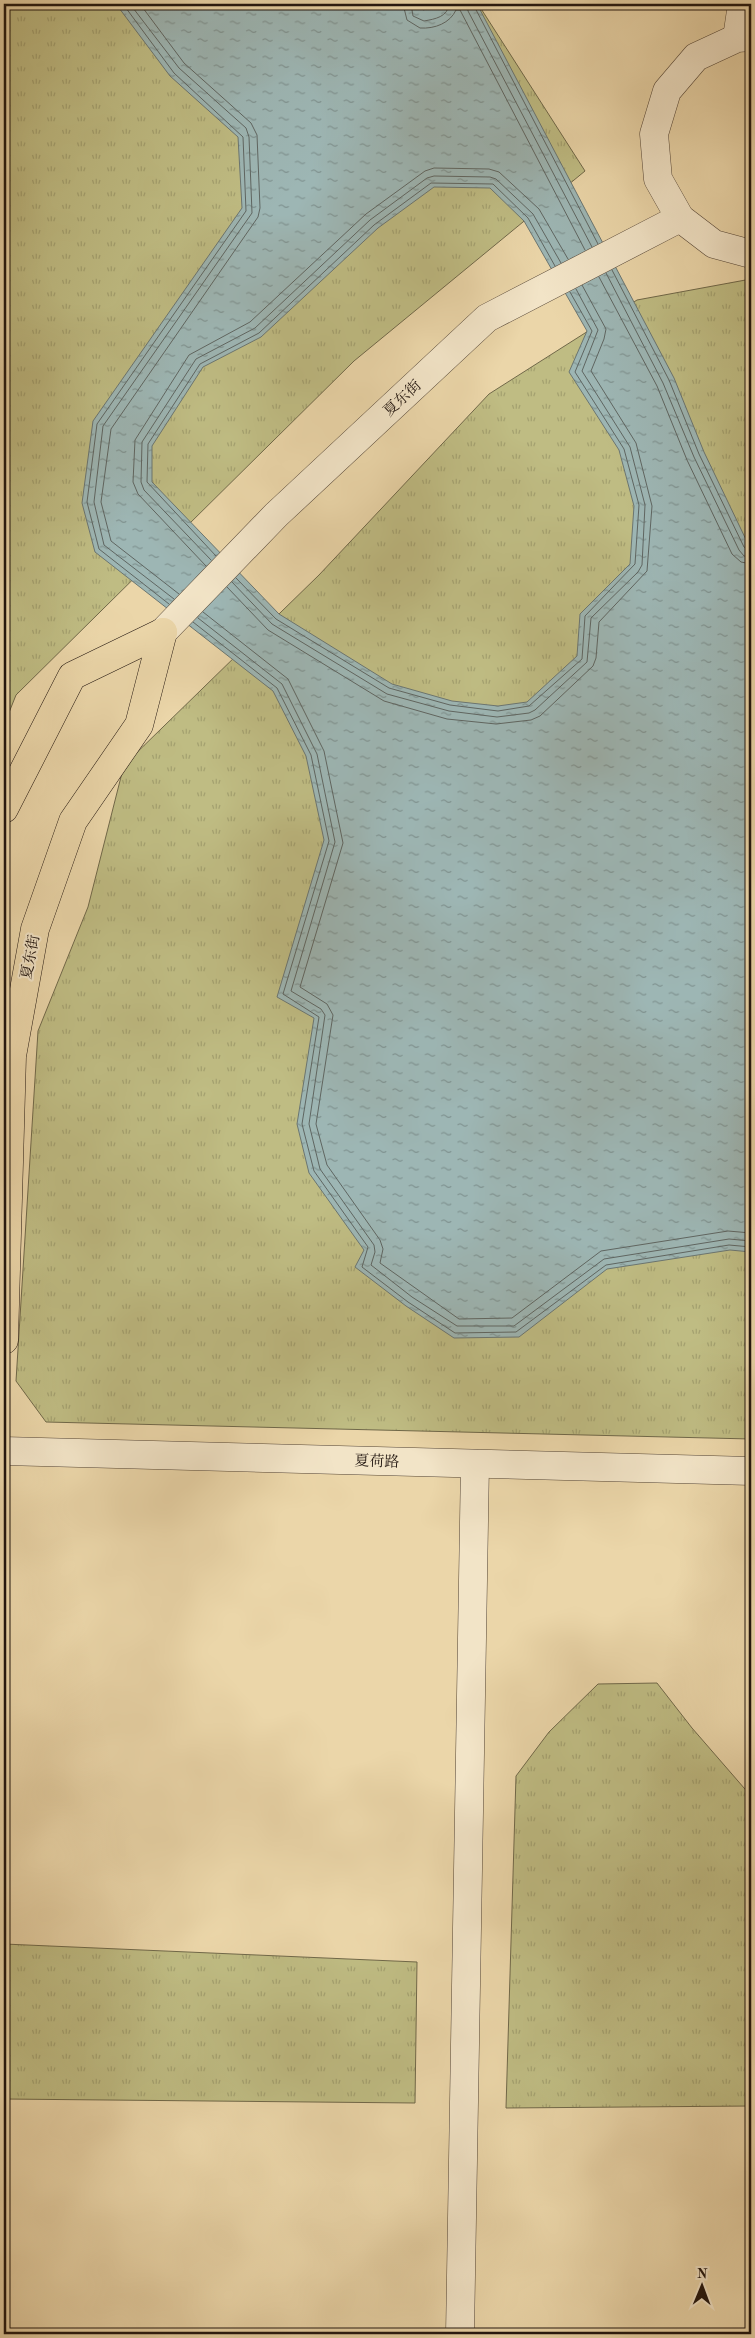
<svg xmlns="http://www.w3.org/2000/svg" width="755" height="2338" font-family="'Old Standard TT','Noto Serif SC',serif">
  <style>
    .park { fill: url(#park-tufts); stroke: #706849 }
    .water { fill: url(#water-ripples); stroke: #6b7672; fill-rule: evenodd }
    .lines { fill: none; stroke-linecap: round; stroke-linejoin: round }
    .shore { stroke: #5f6662; stroke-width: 1 }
    .minor-casing { stroke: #544536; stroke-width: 29 }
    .major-casing { stroke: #21150f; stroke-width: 29 }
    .minor { stroke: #f2e4c7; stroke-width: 28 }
    .major { stroke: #ebd6a9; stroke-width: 28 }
    .labels { text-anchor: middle; stroke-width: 4; stroke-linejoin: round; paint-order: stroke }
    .street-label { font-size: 15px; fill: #21150f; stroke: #f2e4c7 }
  </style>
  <defs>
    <pattern id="park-tufts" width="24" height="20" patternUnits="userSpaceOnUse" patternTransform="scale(1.25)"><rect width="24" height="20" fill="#bfbc83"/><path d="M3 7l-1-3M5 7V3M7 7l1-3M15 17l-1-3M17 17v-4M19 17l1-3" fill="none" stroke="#a4a170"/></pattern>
    <pattern id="water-ripples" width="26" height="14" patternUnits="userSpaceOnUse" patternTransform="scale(1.25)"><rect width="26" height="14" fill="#9db6b4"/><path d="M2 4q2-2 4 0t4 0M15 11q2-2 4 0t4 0" fill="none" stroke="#809391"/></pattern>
  </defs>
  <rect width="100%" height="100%" fill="#ebd6a9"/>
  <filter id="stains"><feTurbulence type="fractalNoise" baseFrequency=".004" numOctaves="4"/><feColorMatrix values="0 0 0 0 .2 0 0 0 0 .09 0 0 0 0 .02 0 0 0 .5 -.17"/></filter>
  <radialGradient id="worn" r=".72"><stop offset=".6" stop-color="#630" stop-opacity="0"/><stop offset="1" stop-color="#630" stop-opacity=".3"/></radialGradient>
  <g class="park">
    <path d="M4,4H422L423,10L445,4H478L585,171L354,361L16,695L4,725Z"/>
    <path d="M751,279V1439L46,1422L16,1381L38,1031L88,907L124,765L319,575L489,394L637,300Z"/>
    <path d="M657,1683L692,1728L751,1796V2106L506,2108L516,1776L549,1732L598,1684Z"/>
    <path d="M4,1944L417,1962L415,2103L4,2099Z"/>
  </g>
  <path class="water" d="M116,4H422L423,10L445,4H477L674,378L704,452L751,550V1252L730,1250L607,1269L519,1337L454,1338L406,1306L355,1267L364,1250L309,1173L297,1124L314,1018L277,997L324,840L306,756L273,691L95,552L82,503L93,421L242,208L238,137L170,76ZM434,187L490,188L524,221L587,331L569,372L619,450L634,506L630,564L580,614L577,656L527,702L498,706L452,701L392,684L279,614L152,482V446L203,367L261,337L378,228Z"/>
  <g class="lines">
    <g class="shore">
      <path d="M123,4L174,73L243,137L246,211L97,424L87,502L99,549L169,604"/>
      <path d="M130,4L179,68L246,128L249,137L252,213L103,426L94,502L104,545L174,599"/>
      <path d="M140,4L184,63L251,123L257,135L260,208L258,217L111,429L101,502L111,541L179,594"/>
      <path d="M403,4L407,20L420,28C435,29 450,23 456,10H460L585,250"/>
      <path d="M411,4L413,16L424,21C435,19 448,17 449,4"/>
      <path d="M467,4L468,11L592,247"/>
      <path d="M473,4L598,244"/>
      <path d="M612,270L669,380L699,454L744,547L751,551"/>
      <path d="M606,273L663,383L694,457L739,550L744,556L751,557"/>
      <path d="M599,277L657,386L687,460L732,554L741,562L751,564"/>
      <path d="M216,556L147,482L148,444L200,364L259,333L374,225L431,183L493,184L528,218L555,266"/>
      <path d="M211,560L144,490L141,482L142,442L196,359L255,328L370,220L427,178L434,176L490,177L496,179L533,214L561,263"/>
      <path d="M206,566L138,494L133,482L135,440L189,355L250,322L366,214L425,171L434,168L489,169L499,172L539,209L568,259"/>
      <path d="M236,578L276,619L389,688L450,705L498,711L529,706L582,659L585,616L635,564L639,505L624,449L575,372L592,331L570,292"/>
      <path d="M232,582L272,624L387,694L449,711L497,717L529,713L535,710L587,662L591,618L638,572L642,565L645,505L630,447L582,371L598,330L576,289"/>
      <path d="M227,587L268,630L384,701L447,719L496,724L531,720L540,716L593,666L596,658L599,622L647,571L652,506L636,443L591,371L604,339L606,329L582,285"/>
      <path d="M203,612L288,679L324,751L343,843L300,987L327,1004L333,1015L316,1124L327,1165L380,1240L383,1249L380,1263L459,1319L512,1318L601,1251L728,1231L751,1233"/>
      <path d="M198,618L282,684L317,754L335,842L291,991L321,1009L325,1015L309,1124L320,1169L374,1245L375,1252L371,1265L412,1297L457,1326H514L604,1259L729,1239L751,1241"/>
      <path d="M193,622L277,688L311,755L329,841L283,994L319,1017L302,1124L314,1171L368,1247L362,1267L408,1302L455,1333L516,1332L606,1265L729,1245L751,1247"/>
    </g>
    <g class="minor-casing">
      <g id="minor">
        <path d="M751,37L737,38L696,57L667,91L654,134L658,179L680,218L714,244L751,254"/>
        <path d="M737,38L742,4"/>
        <path d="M163,632L276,515L487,318L680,218"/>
        <path d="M4,1451L751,1471"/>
        <path d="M460,2334L475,1464"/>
      </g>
    </g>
    <g class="major-casing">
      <g id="major">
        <path d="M4,809L72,676L163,632"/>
        <path d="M4,1340L12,1056L35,929L73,821L139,725L163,632"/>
      </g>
    </g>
    <use href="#minor" class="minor"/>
    <use href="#major" class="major"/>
  </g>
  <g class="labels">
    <g class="street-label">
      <text transform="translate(402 398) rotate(-43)" y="5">夏东街</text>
      <text transform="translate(30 957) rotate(-79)" y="5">夏东街</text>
      <text transform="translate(377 1461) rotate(2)" y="5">夏荷路</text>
    </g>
  </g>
  <rect width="755" height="2338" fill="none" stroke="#ebd6a9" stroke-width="20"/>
  <rect x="5" y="5" width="745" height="2328" fill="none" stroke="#21150f" stroke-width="2.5"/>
  <rect x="10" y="10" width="735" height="2318" fill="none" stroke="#21150f"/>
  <g transform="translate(702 2286) rotate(1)" stroke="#f2e4c7" stroke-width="4" paint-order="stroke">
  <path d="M0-4L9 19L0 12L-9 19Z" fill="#21150f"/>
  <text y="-8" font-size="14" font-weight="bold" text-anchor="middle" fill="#21150f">N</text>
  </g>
  <rect width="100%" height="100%" filter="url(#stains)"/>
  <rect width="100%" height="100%" fill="url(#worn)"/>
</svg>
